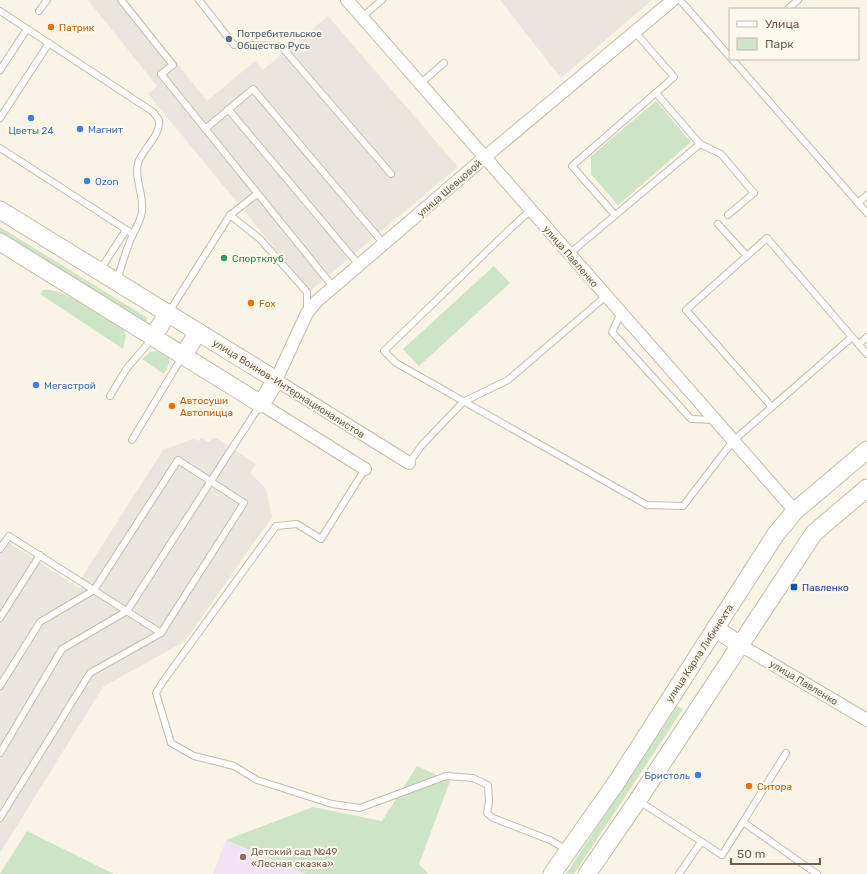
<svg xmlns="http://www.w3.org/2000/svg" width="867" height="874" font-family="Rubik,sans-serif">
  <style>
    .industrial { fill: #e9e5df }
    .education { fill: #f1e2f5 }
    .green { fill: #cee4c6 }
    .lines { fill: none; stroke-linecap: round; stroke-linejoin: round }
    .lane-casing { stroke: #c6bbab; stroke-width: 8 }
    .street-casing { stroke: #c6bbab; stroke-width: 14 }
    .secondary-casing { stroke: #c8bca9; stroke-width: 19 }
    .lane { stroke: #fff; stroke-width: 6 }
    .street { stroke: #fff; stroke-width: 12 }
    .secondary { stroke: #fff; stroke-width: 17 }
    .food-dot { fill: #e8710a; stroke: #fcf8eb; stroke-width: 1.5 }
    .service-dot { fill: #5c6f8a; stroke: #fcf8eb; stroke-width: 1.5 }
    .shop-dot { fill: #3f7fe0; stroke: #fcf8eb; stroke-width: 1.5 }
    .leisure-dot { fill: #2e9e5b; stroke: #fcf8eb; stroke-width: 1.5 }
    .transit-dot { fill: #1a4fb4; stroke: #fcf8eb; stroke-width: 1.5 }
    .education-dot { fill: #8d6e63; stroke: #fcf8eb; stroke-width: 1.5 }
    .labels { text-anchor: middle; stroke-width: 4; stroke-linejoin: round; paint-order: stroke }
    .food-label { font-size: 10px; fill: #c56008; stroke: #fcf8eb; text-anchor: start }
    .service-label { font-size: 10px; fill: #4e5e75; stroke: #fcf8eb; text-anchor: start }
    .shop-label { font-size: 10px; fill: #366cbe; stroke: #fcf8eb; text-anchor: start }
    .street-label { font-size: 10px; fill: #6e5e4e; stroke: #fcf8eb }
    .leisure-label { font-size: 10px; fill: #27864d; stroke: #fcf8eb; text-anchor: start }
    .transit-label { font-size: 10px; fill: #164399; stroke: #fcf8eb; text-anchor: start }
    .education-label { font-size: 10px; fill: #785e54; stroke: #fcf8eb; text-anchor: start }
  </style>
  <rect width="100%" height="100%" fill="#f9f4e5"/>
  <g class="industrial">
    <path d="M88,0H127L207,101L255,61L263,70L328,16L458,167L310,291L148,94L157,86Z"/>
    <path d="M500,0H652L561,78Z"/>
    <path d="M201,438L209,442L211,440L216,438L256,464L250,473L266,489L272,517L185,641L103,687L0,853V537L81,589L82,577L163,450L193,439L199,441Z"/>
  </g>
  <path class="education" d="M226,840L306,874H213Z"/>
  <g class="green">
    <path d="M656,101L691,142L618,205L591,174V156Z"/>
    <path d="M0,227L146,317L147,321L144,322L0,233Z"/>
    <path d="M494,266L510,283L419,366L403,349Z"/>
    <path d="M43,290C63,287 107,319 124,330L126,335L123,349L40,294Z"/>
    <path d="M157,351C173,353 171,362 164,374L142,359L150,352Z"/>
    <path d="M677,706L683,709L574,874H566Z"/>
    <path d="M417,766L450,781L419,864L428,874H306L226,840L313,807L382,821Z"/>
    <path d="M27,831L114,874H0Z"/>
  </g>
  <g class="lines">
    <g class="lane-casing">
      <g id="lane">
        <path d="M121,0L173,65L161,74L334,288"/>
        <path d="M199,0L234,45L281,46L391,174"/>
        <path d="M680,0L730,57"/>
        <path d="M788,9L798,0"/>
        <path d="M0,11L153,112L159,120C161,136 143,148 138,163C134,178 144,195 142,211C141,220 137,226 133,234C126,249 122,265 117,280"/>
        <path d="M39,11L47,0"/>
        <path d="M362,17L382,0"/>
        <path d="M732,59L867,213"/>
        <path d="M0,70L27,29"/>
        <path d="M420,84L444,63"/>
        <path d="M656,93L700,144L721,154L754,193L728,215"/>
        <path d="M228,109L359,265"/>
        <path d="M0,118L49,43"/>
        <path d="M205,129L253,89L384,244"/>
        <path d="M0,148L133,234"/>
        <path d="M858,203L867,195"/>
        <path d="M531,210L511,228L384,351L396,363L647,505L683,506L733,441L852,337L867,354"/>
        <path d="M230,215L260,239L307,292V311"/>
        <path d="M615,215L572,166L674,77L635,32"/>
        <path d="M718,224L747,256"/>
        <path d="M569,254L700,144"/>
        <path d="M100,270L126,230"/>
        <path d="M169,312L230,215L257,194"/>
        <path d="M621,313L612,332L691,419L715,420"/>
        <path d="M859,344L867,337"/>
        <path d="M110,396L127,368L152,339"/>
        <path d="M772,407L686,310L767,238L852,337"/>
        <path d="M132,440L182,357"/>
        <path d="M409,463L422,445L463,402L508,380L606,296"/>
        <path d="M365,469L321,539L297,524L276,526L162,683L156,693L171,743L194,756L234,766L257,780L332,804L360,808L446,776L473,778L488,785L489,802L487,813L493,818L550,840L567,850"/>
        <path d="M0,549L9,536L161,633"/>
        <path d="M0,618L40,555"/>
        <path d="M0,686L40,622L94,590L178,460L244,503L161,633L90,673L0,818"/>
        <path d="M0,753L62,649L127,611L260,405"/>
        <path d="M639,801L722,855L743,822L817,874"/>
        <path d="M743,822L786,753"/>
        <path d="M679,874L701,842"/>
      </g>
    </g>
    <g class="street-casing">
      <g id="street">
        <path d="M347,0L795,511"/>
        <path d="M261,404L365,469"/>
        <path d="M409,463L276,380L307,313L317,301L485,157L673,0"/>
        <path d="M740,645L867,720"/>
      </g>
    </g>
    <g class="secondary-casing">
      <g id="secondary">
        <path d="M0,210L276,380L261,404L0,242"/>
        <path d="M153,337L168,313"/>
        <path d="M183,356L198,332"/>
        <path d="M715,628L740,645"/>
        <path d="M552,874L616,783L776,534L795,511L867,450"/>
        <path d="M587,874L638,800L814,533L867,488"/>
      </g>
    </g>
    <use href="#lane" class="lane"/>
    <use href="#street" class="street"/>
    <use href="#secondary" class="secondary"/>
  </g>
  <g class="food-dot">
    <circle cx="51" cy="27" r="4"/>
    <circle cx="251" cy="303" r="4"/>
    <circle cx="172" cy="406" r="4"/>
    <circle cx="749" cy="786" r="4"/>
  </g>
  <circle class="service-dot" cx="229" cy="39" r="4"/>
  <g class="shop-dot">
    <circle cx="31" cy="118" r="4"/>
    <circle cx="80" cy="129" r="4"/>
    <circle cx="87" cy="181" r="4"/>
    <circle cx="36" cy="385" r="4"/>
    <circle cx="698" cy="775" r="4"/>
  </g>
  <circle class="leisure-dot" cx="224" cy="258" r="4"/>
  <rect class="transit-dot" x="790" y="583" width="8" height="8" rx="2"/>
  <circle class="education-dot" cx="243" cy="857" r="4"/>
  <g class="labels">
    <g class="food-label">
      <text x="59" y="31">Патрик</text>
      <text x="259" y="307">Fox</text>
      <text x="180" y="404">Автосуши<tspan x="180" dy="12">Автопицца</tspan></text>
      <text x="757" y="790">Ситора</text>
    </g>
    <g class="service-label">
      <text x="237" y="37">Потребительское<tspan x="237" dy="12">Общество Русь</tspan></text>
    </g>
    <g class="shop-label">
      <text x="88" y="133">Магнит</text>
      <text x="31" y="134" text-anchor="middle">Цветы 24</text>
      <text x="95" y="185">Ozon</text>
      <text x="44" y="389">Мегастрой</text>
      <text x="690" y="779" text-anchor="end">Бристоль</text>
    </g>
    <g class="street-label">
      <text transform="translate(449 188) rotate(-41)" y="4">улица Шевцовой</text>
      <text transform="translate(571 256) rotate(49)" y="4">улица Павленко</text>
      <text transform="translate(289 388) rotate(32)" y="4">улица Воинов-Интернационалистов</text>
      <text transform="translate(699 653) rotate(-57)" y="4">улица Карла Либкнехта</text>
      <text transform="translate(804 682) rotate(31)" y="4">улица Павленко</text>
    </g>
    <g class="leisure-label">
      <text x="232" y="262">Спортклуб</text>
    </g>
    <g class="transit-label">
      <text x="802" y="591">Павленко</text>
    </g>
    <g class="education-label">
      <text x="251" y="855">Детский сад №49<tspan x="251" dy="12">«Лесная сказка»</tspan></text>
    </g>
  </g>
  <rect x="729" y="8" width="130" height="52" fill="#fcf8eb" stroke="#c3baac"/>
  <rect x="737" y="21" width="20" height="6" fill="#ffffff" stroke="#c3baac"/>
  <text x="765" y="28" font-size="12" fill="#6e5e4e">Улица</text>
  <rect x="737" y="38" width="20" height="12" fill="#cee4c6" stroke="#c3baac"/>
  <text x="765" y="48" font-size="12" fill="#6e5e4e">Парк</text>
  <path d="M731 858v6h89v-6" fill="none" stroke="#6e5e4e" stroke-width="2"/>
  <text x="737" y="858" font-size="12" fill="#6e5e4e" stroke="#fcf8eb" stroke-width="3" paint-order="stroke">50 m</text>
</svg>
